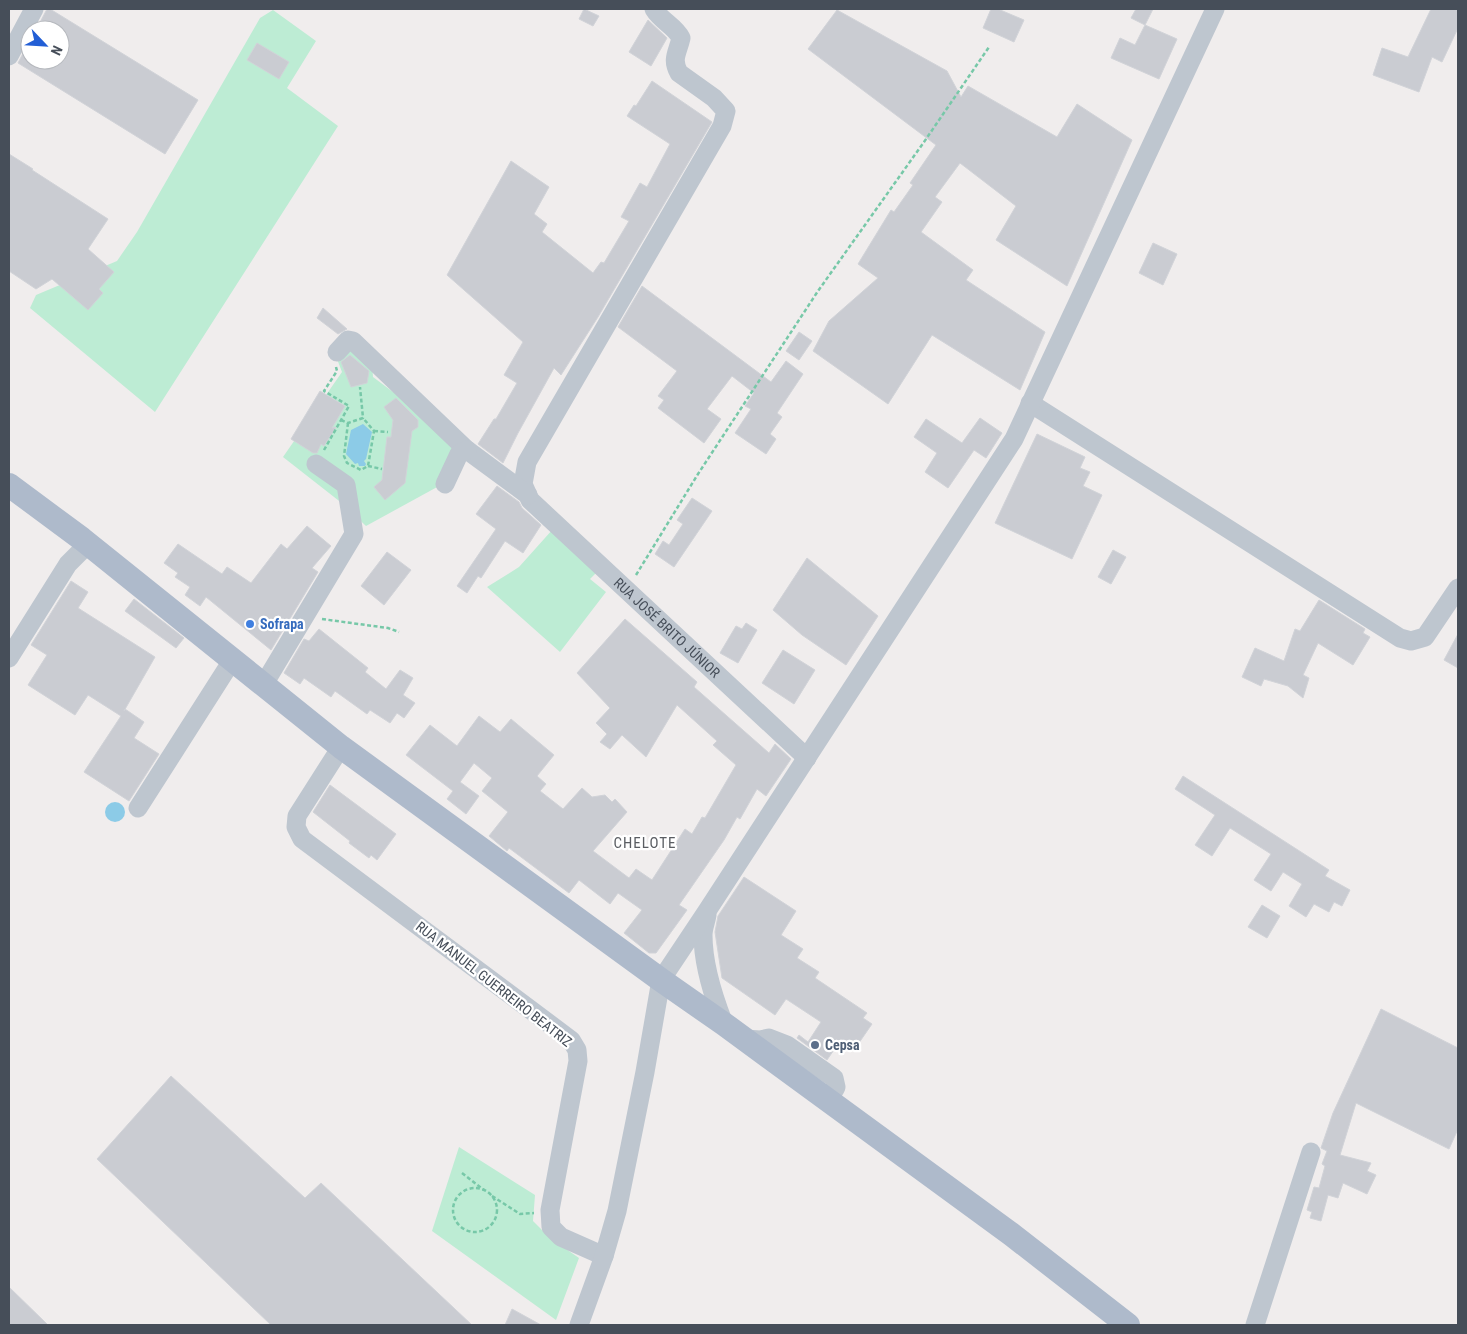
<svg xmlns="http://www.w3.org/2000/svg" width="1467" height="1334" font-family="'Roboto Condensed',sans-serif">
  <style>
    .green { fill: #bdecd4 }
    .water { fill: #8ccbe7 }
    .building { fill: #caccd2; stroke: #d1d3d8 }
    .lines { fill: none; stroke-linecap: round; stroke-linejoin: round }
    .path { stroke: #77c8a8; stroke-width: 2.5; stroke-dasharray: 4 2.5; stroke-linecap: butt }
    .minor { stroke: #bec6cf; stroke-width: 19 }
    .major { stroke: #aebacb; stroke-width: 24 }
    .shop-dot { fill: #3f7fe0; stroke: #fff; stroke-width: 2 }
    .service-dot { fill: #5c6f8a; stroke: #fff; stroke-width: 2 }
    .labels { text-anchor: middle; stroke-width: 4.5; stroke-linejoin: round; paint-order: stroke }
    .shop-label { font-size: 14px; font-weight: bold; fill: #366cbe; stroke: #fff; text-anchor: start }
    .street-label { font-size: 14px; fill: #464e59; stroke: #fff }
    .service-label { font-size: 14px; font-weight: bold; fill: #4e5e75; stroke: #fff; text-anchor: start }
    .neighbourhood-label { font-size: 15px; letter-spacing: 1px; fill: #5a5d62; stroke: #fff }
  </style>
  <rect width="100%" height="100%" fill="#f0eded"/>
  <g class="green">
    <path d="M273,10L316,41L287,88L338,126L155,412L30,308L36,295L117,261L137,232L260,18Z"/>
    <path d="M350,343L372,362L373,377L393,392L403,389L455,446L439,486L366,526L343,504L283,457L342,372L337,359Z"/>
    <path d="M553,529L598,571L590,579L606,592L560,652L487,587L519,567Z"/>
    <path d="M459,1147L535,1195L533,1221L550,1238L579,1258L556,1320L432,1231Z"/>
  </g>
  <g class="water">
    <path d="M363,424L372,432L366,459L364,461L366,464L365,466H359L358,463L355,464L346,454L351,430Z"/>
    <circle cx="115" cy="812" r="10"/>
  </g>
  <g class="building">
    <path d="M47,9H50L198,100L165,154L18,63L30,40V60H60V30H36Z"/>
    <path d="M584,9L599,16L593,26L579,19Z"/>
    <path d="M991,9H998L1024,20L1014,42L983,28Z"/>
    <path d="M1136,9H1153L1145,25L1131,18Z"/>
    <path d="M1431,9H1458V28L1442,62L1432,57L1419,92L1373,75L1382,48L1408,57Z"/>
    <path d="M837,10L947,71L961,97L968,86L1057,137L1077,104L1132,140L1067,286L996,240L1016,206L960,163L935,197L942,202L921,232L973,270L966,280L1045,332L1020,390L932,335L888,404L813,351L829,321L878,278L858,264L891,210L894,212L913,185L910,183L936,145L808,49Z"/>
    <path d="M648,20L667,38L651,66L629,52Z"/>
    <path d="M1145,25L1177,39L1159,79L1111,58L1120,38L1135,45Z"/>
    <path d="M257,43L289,62L279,79L247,60Z"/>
    <path d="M652,81L712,122L598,317L561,375L554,368L518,433L503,463L478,444L494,419H496L517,383L504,375L523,342L447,275L511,161L549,187L534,214L547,224L542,232L593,273L601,262L604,263L629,221L621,217L640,183L647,187L670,144L627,116L634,105L636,106Z"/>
    <path d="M9,154L33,169L32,170L108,219L88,249L114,272L99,289L103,293L88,310L52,279L36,289L9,271Z"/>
    <path d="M1153,243L1177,254L1163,285L1139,273Z"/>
    <path d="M642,286L771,382L786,361L803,374L777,413L782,417L770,434L776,439L766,454L735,433L751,409L745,406L754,393L732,376L707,409L721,419L704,443L658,408L664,400L658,396L677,371L618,327Z"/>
    <path d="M323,308L347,329L338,334L317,318Z"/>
    <path d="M799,332L812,341L799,360L786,351Z"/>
    <path d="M350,355L369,371L367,383L351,387L341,362Z"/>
    <path d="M320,391L345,406L332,428L336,427L324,446L321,444L317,453H313L291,439Z"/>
    <path d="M396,398L418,420V427L412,431L405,483L385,500L374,487L382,480L387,437H391L393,420L384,407Z"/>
    <path d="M980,418L1002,433L986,458L974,450L948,488L925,472L937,453L914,437L926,419L962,443Z"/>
    <path d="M1037,434L1085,457L1080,468L1090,472L1083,486L1102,495L1072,559L995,523Z"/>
    <path d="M497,486L519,502L522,508L541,525L523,553L505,541L481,578L478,576L467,593L457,586L496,529L476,514Z"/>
    <path d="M692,498L712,511L674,567L655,554L663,541L669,545L683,524L677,520Z"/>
    <path d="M307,526L331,546L312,568L318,572L271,650L206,597L200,606L185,595L190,587L175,577L178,573L164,563L178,544L222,574L227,567L251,583L281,544L287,549Z"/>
    <path d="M1113,550L1126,557L1111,584L1098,577Z"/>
    <path d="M387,552L411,570L384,605L361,586Z"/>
    <path d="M807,558L878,616L846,665L802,635L773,610Z"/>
    <path d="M71,581L88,592L78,608L155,657L124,711L125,709L144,722L134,738L159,754L129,801L84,772L121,716L88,695L75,715L28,685L47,655L31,645Z"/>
    <path d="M134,599L184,638L176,648L125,611Z"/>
    <path d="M1319,600L1365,629L1363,633L1370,637L1353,665L1318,643L1303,675L1309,678L1303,698L1288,686L1264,679L1261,686L1242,677L1255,648L1284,661L1295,629L1300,631Z"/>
    <path d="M625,619L697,682L694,687L769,753L775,744L791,759L766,796L757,789L740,819L737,817L724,840L679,905L687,910L656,953H649L624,933L642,910L618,893L610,904L579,880L569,893L509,848L507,851L489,836L508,812L482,791L492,778L474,763L460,782L479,796L466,814L447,799L453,791L406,755L430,725L457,746L479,716L500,732L511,719L554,755L537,776L546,784L540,791L563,809L582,788L592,797L605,795L612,802L615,799L627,812L593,851L629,878L636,869L652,880L685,829L692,834L702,817L705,818L736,765L713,745L717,741L677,705L646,757L622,735L610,749L600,742L607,734L596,723L610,708L577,673Z"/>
    <path d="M746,623L757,630L738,663L720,653L736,626L742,629Z"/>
    <path d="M319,629L368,668L365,672L386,689L400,670L413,678L403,695L415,703L404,718L397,713L390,723L370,710L367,714L335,691L331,697L304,678L300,684L284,673L304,639L309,641Z"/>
    <path d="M1458,634V668L1444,660Z"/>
    <path d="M783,650L815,670L794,704L762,683Z"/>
    <path d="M1183,776L1329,870L1325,876L1350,890L1342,906L1334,902L1329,912L1314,904L1306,917L1289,906L1302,884L1283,872L1271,891L1254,880L1271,854L1230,828L1212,856L1195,845L1215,815L1175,789Z"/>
    <path d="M330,785L396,834L377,860L371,855L369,858L349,843L350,841L313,812Z"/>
    <path d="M744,877L796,911L781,935L803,949L797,958L819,972L815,978L867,1013L863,1018L872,1024L854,1050L840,1041L827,1060L797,1038L799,1035L808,1042L821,1022L786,999L775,1015L722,978L715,932L718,916Z"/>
    <path d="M1262,905L1280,916L1267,938L1248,927Z"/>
    <path d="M1381,1009L1458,1048V1129L1449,1149L1356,1103L1340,1155L1371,1163L1367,1171L1376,1175L1367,1194L1343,1183L1338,1198L1328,1195L1321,1221L1310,1218L1312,1212L1307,1210L1314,1187L1319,1188L1325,1166L1322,1164L1327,1151L1321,1148L1333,1113Z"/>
    <path d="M171,1076L305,1198L321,1183L472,1325H271L97,1159Z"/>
    <path d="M9,1287L48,1325H9Z"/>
    <path d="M512,1309L541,1325H505Z"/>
  </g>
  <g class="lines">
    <g class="path">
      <path d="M341,420L348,423L363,418L360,387"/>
      <path d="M348,423L344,456L347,463L361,470L368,466L374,431L363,418"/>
      <path d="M374,431L388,432"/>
      <path d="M324,450L349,406L324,391L337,371L336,367"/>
      <path d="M368,466L382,469"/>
      <path d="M636,575L698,474L818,291L924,142L989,47"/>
      <path d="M322,619L388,628L399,632"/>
      <path d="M462,1173L484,1190"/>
      <circle cx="475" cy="1210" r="22"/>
      <path d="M492,1196L520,1214L534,1213"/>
    </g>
    <g class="minor">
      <path id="s1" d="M654,9C661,21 675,26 681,38C678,52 671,59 679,73L714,98L726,111L722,126L527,462L523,484L530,500L807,758"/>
      <path d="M9,56L34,9"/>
      <path d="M337,352L348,340L353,341L467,450L528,495"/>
      <path d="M1030,403L1400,638L1411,641L1425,637L1458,588"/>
      <path d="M445,484L459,454L467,450"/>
      <path d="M9,658L68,564L88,544"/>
      <path d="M264,684L354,534L346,485L316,464"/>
      <path d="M341,747L297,816L296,827L302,839L571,1040L577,1050L578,1061L550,1210L551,1227L561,1237L604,1256"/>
      <path d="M138,808L233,659"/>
      <path d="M707,915C706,922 703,928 703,935C703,965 713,996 724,1024"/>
      <path d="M745,1039L760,1040L769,1038L787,1045L834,1078L836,1087C833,1094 830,1095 822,1096"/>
      <path d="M579,1325L604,1256L617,1211L645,1072L661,980L707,911L1014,439L1215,9"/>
      <path d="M1255,1325L1311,1152"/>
    </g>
    <path class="major" d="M9,485L82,539L341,747L661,980L724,1024L1011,1234L1128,1325"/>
  </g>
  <circle class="shop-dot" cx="250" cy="624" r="5"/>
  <circle class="service-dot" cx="815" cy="1045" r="5"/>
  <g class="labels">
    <g class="shop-label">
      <text x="260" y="629">Sofrapa</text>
    </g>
    <g class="street-label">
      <text dy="5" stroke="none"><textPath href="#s1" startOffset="768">RUA JOSÉ BRITO JÚNIOR</textPath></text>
      <text transform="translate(494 984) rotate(38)" y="5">RUA MANUEL GUERREIRO BEATRIZ</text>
    </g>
    <g class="service-label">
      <text x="825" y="1050">Cepsa</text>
    </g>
    <g class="neighbourhood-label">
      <text x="645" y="848">CHELOTE</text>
    </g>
  </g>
  <rect width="1467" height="1334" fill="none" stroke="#464e59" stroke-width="20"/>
  <g transform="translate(45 45) rotate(115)"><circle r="24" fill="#ffffff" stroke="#b5b8bd"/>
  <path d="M0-4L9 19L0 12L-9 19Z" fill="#225ed5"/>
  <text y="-8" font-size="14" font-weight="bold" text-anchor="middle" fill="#464e59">N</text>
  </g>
</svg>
